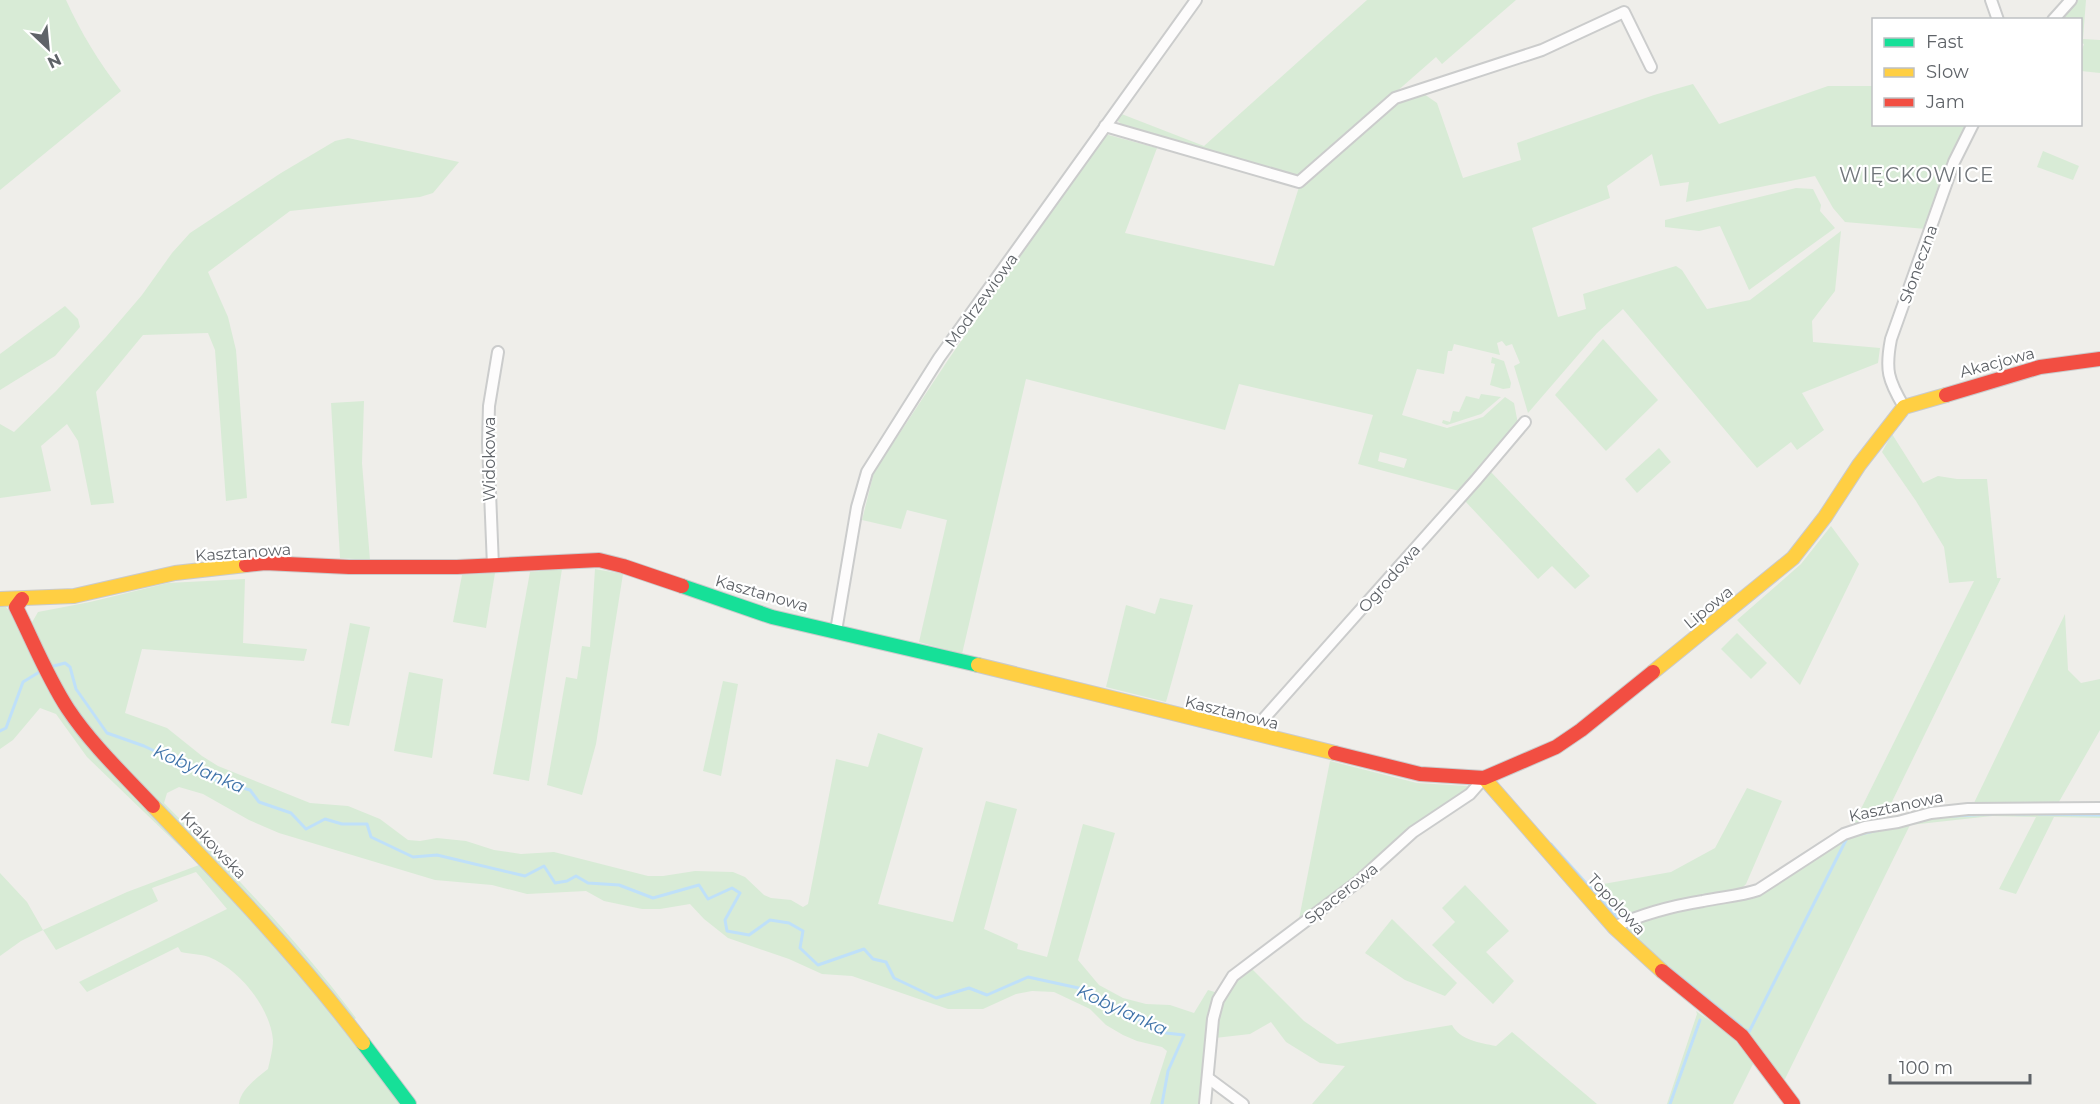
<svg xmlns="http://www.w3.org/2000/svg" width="2100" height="1104" font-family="Montserrat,sans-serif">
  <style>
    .green { fill: #d8ebd6; fill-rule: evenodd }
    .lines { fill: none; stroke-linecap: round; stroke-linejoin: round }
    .stream { stroke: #bfe0f9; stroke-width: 3 }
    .street-casing { stroke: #cbcccc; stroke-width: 14 }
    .fast-casing { stroke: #cacacb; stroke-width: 16 }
    .slow-casing { stroke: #cacacb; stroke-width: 16 }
    .jam-casing { stroke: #cacacb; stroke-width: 16 }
    .street { stroke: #fdfcfc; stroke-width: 10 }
    .fast { stroke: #16e098; stroke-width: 14 }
    .slow { stroke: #ffcf43; stroke-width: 14 }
    .jam { stroke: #f24e42; stroke-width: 14 }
    .labels { text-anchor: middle; stroke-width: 4.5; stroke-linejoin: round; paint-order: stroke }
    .street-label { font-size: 16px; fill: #5f6368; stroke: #fff }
    .water-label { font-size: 18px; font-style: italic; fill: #4174aa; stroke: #fff }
    .quarter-label { font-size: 20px; letter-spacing: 1.5px; fill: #70757a; stroke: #fff }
  </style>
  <rect width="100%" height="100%" fill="#efeeea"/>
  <g class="green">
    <path d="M0,0H66C81,33 99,62 121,91L0,190Z"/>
    <path d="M1367,0H1516L1442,64L1436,57L1298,178L1125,128L1115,118L1119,113L1204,146Z"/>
    <path d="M2078,0H2086L2083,39L2100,40V73L2081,71V52L2084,44L2081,43L2080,20L2061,19Z"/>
    <path d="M1693,84L1719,124L1828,86H1873L1874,124L1967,125L1926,229L1845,222L1833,208L1815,176L1686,202L1689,182L1660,186L1652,154L1607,186L1610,198L1532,228L1558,317L1586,309L1583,294L1676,266L1682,270L1707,309L1750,300L1841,231L1835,291L1812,321L1813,342L1880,348L1878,363L1802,393L1824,430L1797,450L1791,442L1757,468L1623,309L1597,333L1528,413L1514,366L1520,363L1512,344L1506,346L1502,341L1497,343L1500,355L1454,344L1452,351H1448L1444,374L1417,369L1402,415L1447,428L1483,417L1505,397L1514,403L1518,424L1459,491L1358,464L1373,415L1239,384L1225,430L1026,379L962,654L919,642L947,520L907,510L901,529L862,520L874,472L948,360L1105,134L1157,148L1125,233L1274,266L1299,187L1392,105L1424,94L1437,103L1463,178L1521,160L1517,143L1654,95ZM1380,452L1407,459L1404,468L1378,461Z"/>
    <path d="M348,138L459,162L433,193L420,197L290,211L208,272L228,317L236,350L247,498L226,501L215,350L208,333L143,335L96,392L114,503L91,505L78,441L67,424L41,446L51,491L0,498V424L14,432L56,391L106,337L142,295L172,253L190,233L281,173L335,141Z"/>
    <path d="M2043,151L2079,166L2073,180L2037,167Z"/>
    <path d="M1796,188L1813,189L1821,205L1820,211L1835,228L1749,290L1720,226L1699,231L1665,227V220Z"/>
    <path d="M65,306L78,319L80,327L55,356L0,390V354Z"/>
    <path d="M1603,339L1658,400L1606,451L1555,395Z"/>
    <path d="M1492,357L1504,361L1511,383L1510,388L1503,389L1490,385L1495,364L1491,363Z"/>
    <path d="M1481,394L1501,397L1481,414L1447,425L1442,423L1443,420L1450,422L1453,411L1459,412L1466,396L1479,399Z"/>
    <path d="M364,401L362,463L370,560L340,558L331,403Z"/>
    <path d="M1892,434L1923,483L1938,476L1957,479H1987L1997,578H2001L1885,816L1853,825L1974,581L1949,583L1944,547L1916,501L1882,452Z"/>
    <path d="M1659,448L1671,462L1637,493L1625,479Z"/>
    <path d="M1490,471L1590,576L1575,589L1552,566L1538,579L1465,501Z"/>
    <path d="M1831,526L1859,564L1800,685L1737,620L1801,564Z"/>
    <path d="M562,569L529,781L493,774L530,572Z"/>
    <path d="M595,569L623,574L596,744L582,795L547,785L566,677L577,679L582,646L590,647Z"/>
    <path d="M495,573L486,628L453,622L462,575Z"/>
    <path d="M245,579L243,643L307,649L304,661L142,649L125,713L167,728L202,756L218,766L310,803L348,806L380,819L408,840L420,841L437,838L466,841L494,850L521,854L554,852L648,876H663L695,871L733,872L745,877L764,895L771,898L791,900L803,907L808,904L836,759L868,767L878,733L923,748L878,904L953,922L986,801L1017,809L984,929L1018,944L1017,949L1047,957L1083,824L1115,833L1078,960L1099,985L1123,998L1146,1004L1170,1005L1194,1013L1208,990L1218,993L1204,1104H1150L1167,1051L1162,1047L1137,1041L1123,1035L1106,1025L1090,1009L1054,992L1032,991L1016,994L983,1009H948L852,976L822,974L789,959L728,938L704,919L690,904L660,909H642L604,901L586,891L527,894L492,885L435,880L279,833L249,820L203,794L179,787L167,793L164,803C232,872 298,941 356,1018L351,1022L78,720L31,624L38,612L90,602L168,583Z"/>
    <path d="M1160,598L1193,605L1166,702L1106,687L1126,605L1155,614Z"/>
    <path d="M0,606L6,607L16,620L60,709L314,991L400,1104H239C240,1090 258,1077 268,1069C270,1060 273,1049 273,1040C270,1007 239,969 209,957C201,954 190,954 181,952L178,947L87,992L79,982L227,909L196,872L152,888L158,901L56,950L43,930L21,941L0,956V873L27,902L43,930L127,892L199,865L87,757L56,714L40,708L13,740L0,749Z"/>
    <path d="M2065,614L2068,670L2081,683L2100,679V730L2056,807L1973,805Z"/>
    <path d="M350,623L370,627L349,726L331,723Z"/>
    <path d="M1737,633L1767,663L1751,679L1721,649Z"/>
    <path d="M409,672L443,679L432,758L394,751Z"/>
    <path d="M723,681L738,684L721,776L703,771Z"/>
    <path d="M1330,761L1417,783L1467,786L1470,788L1356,879L1299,919Z"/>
    <path d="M1747,788L1782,801L1746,884L1739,891L1621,920L1592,886L1671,872L1715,848Z"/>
    <path d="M2100,811V818L2054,817L2016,894L1999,889L2036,817L1992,816L1910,825L1785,1079H1781L1702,998L1624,927L1664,912L1739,899L1845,837L1943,814Z"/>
    <path d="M1465,885L1509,931L1486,952L1514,981L1493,1004L1432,945L1455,922L1442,908Z"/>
    <path d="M1392,919L1457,983L1445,996L1405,980L1365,953Z"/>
    <path d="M1252,969L1304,1021L1337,1044L1452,1025C1460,1040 1480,1043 1496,1046L1512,1032L1597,1104H1312L1345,1066L1320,1063L1286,1042L1271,1022L1250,1034L1215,1038L1220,1006L1236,978Z"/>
    <path d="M1696,1011L1729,1034L1754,1062L1733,1104H1667L1697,1014Z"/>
  </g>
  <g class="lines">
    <g class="stream">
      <path d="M50,667L65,663L70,667L76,689L107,733L144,746L217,781L250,790L259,802L291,813L306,829L325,819L342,824H367L371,837L413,857L437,855L525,876L544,866L555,883L567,881L576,876L588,883L619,885L653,898L699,885L708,899L732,888L740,893L725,920L727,931L749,935L770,920L789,923L803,931L800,948L818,965L864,949L873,959L886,962L894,978L936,998L969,988L987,995L1028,977L1083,989L1130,1016L1166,1033L1184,1035L1168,1071L1162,1104"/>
      <path d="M0,731L6,728L23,682L41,671"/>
      <path d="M2016,814H2029"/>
      <path d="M2039,814L2100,815"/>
      <path d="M1953,816L1991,814"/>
      <path d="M1861,834L1878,830"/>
      <path d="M1551,844L1621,922"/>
      <path d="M1798,858L1832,836"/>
      <path d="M1620,918L1636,913"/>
      <path d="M1669,968L1741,1026"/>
      <path d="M1746,1030L1749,1032L1847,838L1849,837"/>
      <path d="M1670,1104L1700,1020"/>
    </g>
    <g class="street-casing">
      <g id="street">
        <path d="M1991,0L1998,20"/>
        <path d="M2053,20L2071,0"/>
        <path d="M1105,126L1299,182L1395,98L1542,50L1624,12L1651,67"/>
        <path d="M1904,407C1888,380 1885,370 1891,339L1954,162L1973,124"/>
        <path d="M493,566L488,443L489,406L498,352"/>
        <path d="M836,631L857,507L867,472L939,358L1196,0"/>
        <path d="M1251,733L1476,480L1525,422"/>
        <path d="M1614,927C1642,914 1672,906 1703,901C1722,897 1740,896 1758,890L1844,834L1865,827L1898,822L1931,813L1968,809L2100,808"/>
        <path d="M1208,1078L1243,1104"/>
        <path d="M1205,1104L1213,1019L1218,1000L1233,976L1359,881L1413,832L1470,794L1484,778"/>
      </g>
    </g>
    <g class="fast-casing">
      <g id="fast">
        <path d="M682,586L772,617L978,665"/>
        <path d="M363,1043L409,1104"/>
      </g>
    </g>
    <g class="slow-casing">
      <g id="slow">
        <path d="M0,599L74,596L175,573L246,565"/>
        <path d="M978,665L1335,753"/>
        <path d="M1653,672L1793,558L1825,517L1859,465L1904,407L1946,395"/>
        <path d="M1484,778L1614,927L1662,971"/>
        <path d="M153,806C226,882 299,958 363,1043"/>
      </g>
    </g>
    <g class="jam-casing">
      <g id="jam">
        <path d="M1946,395L2040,367L2100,359"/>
        <path d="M246,565L265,563L349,567H457L599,560L623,566L682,586"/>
        <path d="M22,599L16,607C33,641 47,677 68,709C92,745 124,775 153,806"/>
        <path d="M1335,753L1420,774L1484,778L1556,747L1581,730L1653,672"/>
        <path d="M1662,971L1742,1036L1793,1104"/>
      </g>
    </g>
    <use href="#street" class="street"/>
    <use href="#fast" class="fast"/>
    <use href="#slow" class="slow"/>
    <use href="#jam" class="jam"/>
  </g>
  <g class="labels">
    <g class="street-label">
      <text transform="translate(1918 264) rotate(-70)" y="6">Słoneczna</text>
      <text transform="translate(981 300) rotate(-54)" y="6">Modrzewiowa</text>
      <text transform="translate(1997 362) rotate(-15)" y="6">Akacjowa</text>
      <text transform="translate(489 459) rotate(-90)" y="6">Widokowa</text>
      <text transform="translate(243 552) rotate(-4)" y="6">Kasztanowa</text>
      <text transform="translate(1389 578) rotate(-49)" y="6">Ogrodowa</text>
      <text transform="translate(762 593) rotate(16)" y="6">Kasztanowa</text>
      <text transform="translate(1708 607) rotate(-39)" y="6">Lipowa</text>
      <text transform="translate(1232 712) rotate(14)" y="6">Kasztanowa</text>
      <text transform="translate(1896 806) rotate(-12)" y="6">Kasztanowa</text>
      <text transform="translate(214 845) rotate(46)" y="6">Krakowska</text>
      <text transform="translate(1341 893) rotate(-38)" y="6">Spacerowa</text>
      <text transform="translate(1617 904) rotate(47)" y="6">Topolowa</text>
    </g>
    <g class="water-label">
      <text transform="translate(199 769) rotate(23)" y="6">Kobylanka</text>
      <text transform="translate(1122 1010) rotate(25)" y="6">Kobylanka</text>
    </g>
    <g class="quarter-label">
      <text x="1917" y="182">WIĘCKOWICE</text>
    </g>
  </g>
  <rect x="1872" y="18" width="210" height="108" fill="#ffffff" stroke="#bfc1c3" stroke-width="1.5"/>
  <rect x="1884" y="38" width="30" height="9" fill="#16e098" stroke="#bfc1c3" stroke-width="1.5"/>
  <text x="1926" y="48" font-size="18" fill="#5f6368">Fast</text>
  <rect x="1884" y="68" width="30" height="9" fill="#ffcf43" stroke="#bfc1c3" stroke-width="1.5"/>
  <text x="1926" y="78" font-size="18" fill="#5f6368">Slow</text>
  <rect x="1884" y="98" width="30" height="9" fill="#f24e42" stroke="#bfc1c3" stroke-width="1.5"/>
  <text x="1926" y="108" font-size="18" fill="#5f6368">Jam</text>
  <g transform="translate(48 48) rotate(154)" stroke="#ffffff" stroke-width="4.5" paint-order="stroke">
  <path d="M0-4.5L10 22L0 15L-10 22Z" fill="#5f6368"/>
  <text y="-9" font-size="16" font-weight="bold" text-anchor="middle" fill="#5f6368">N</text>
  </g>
  <path d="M1890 1074v9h140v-9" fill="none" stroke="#5f6368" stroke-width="3"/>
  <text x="1899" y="1074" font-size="18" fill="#5f6368" stroke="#ffffff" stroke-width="4.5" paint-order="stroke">100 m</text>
</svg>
